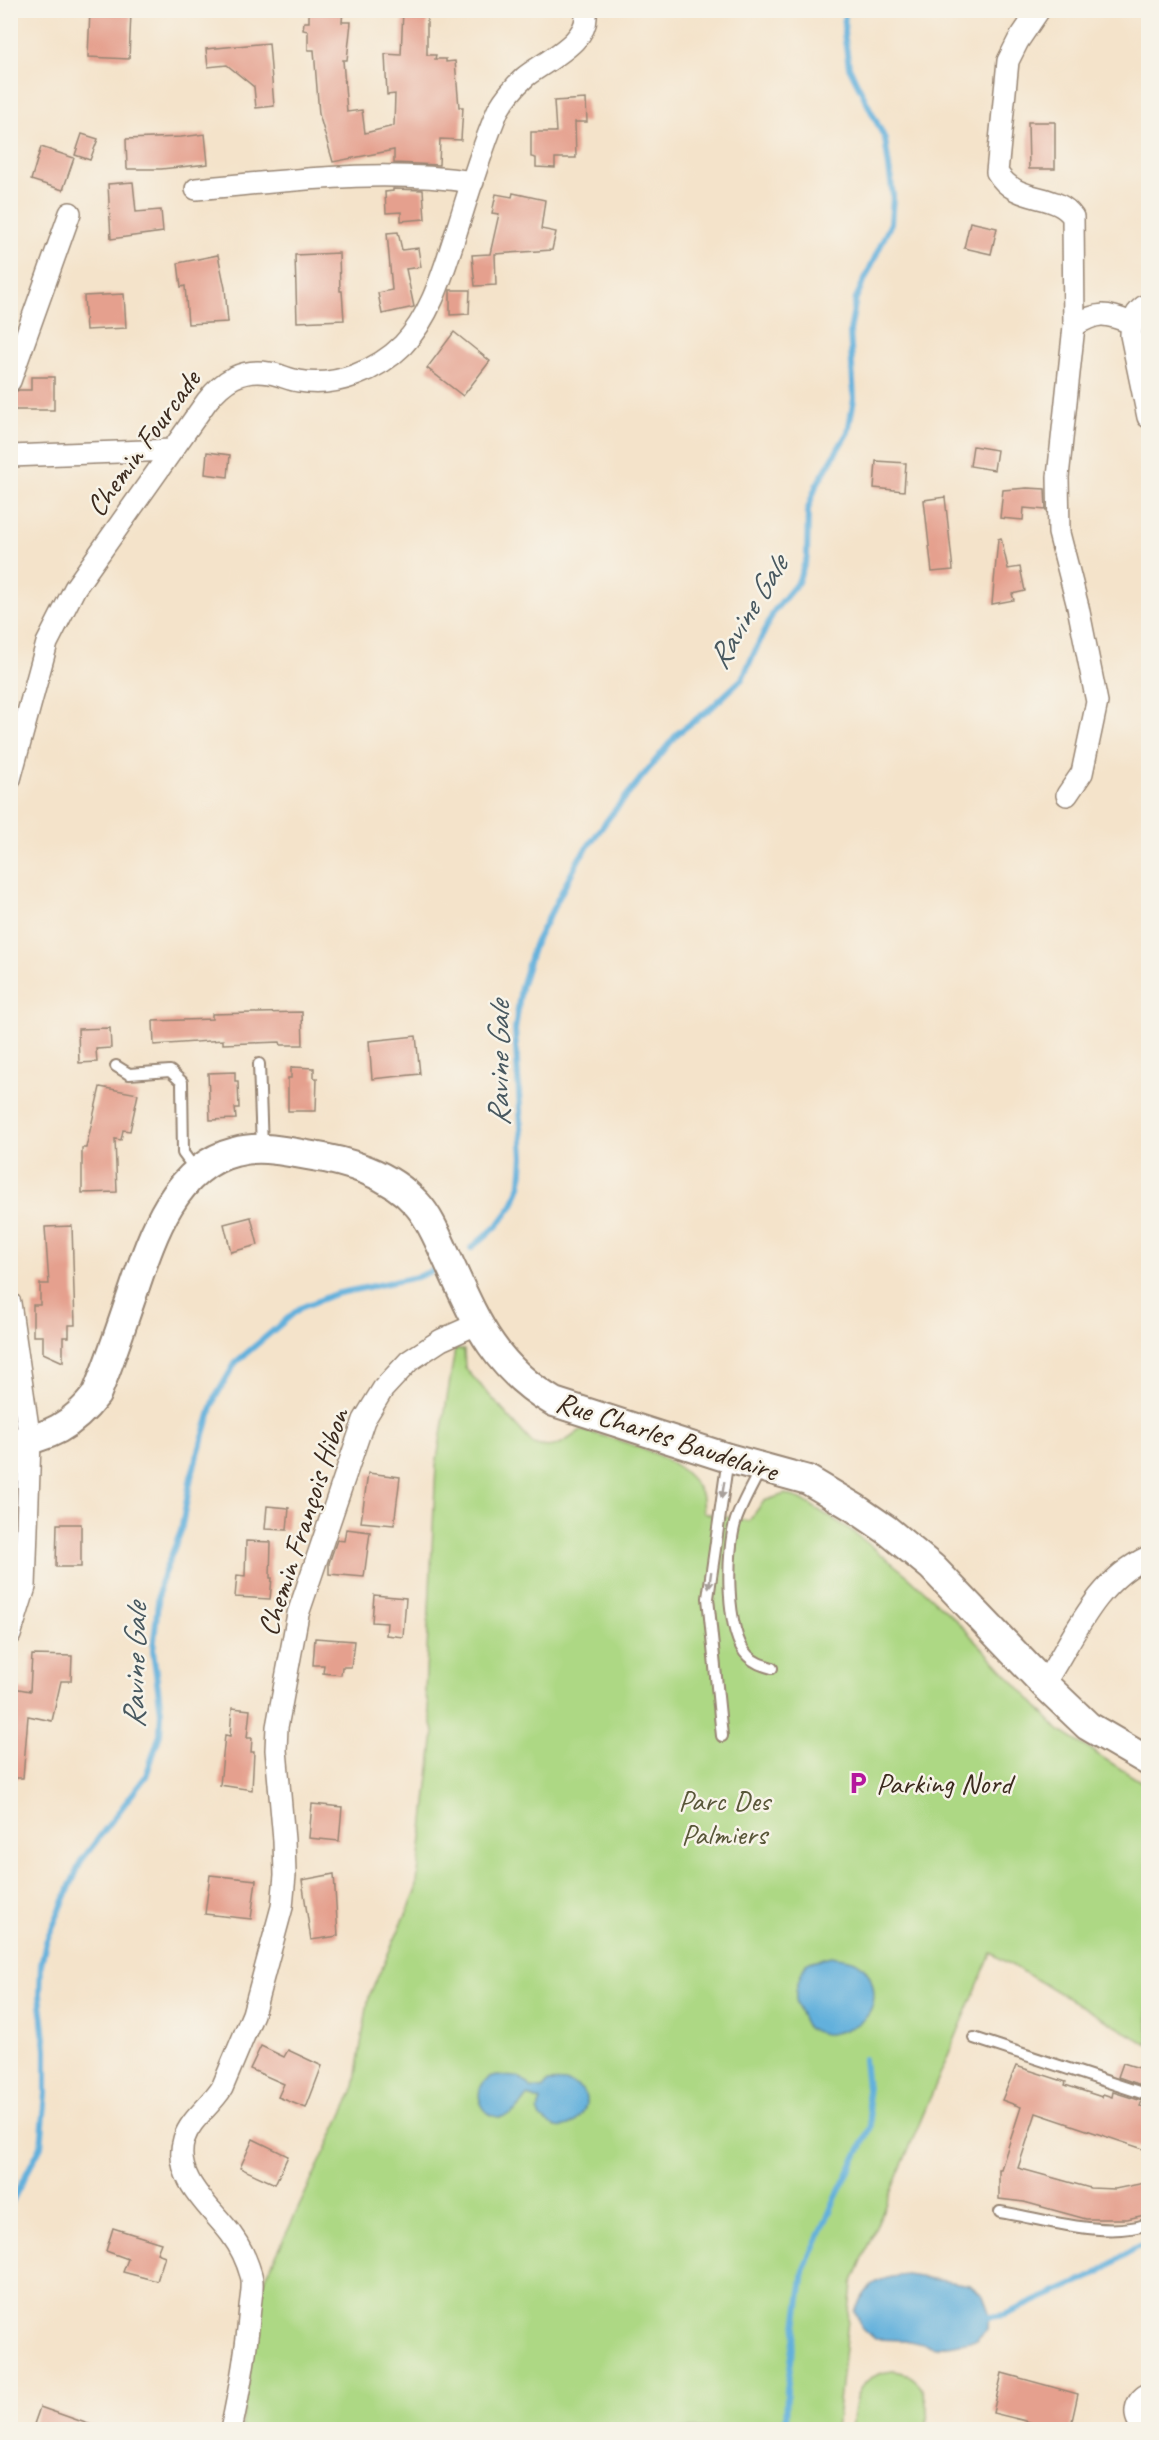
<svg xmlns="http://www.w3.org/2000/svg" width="1159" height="2440" font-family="Caveat,sans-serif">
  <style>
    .green { fill: #add884; stroke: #748151; stroke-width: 1.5 }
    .water { fill: #62b0dc; stroke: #4e6d7d; stroke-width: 1.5 }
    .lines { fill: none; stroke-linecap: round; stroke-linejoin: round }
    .stream { stroke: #62b0dc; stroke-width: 6 }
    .building { fill: #e5a08e }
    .lane-casing { stroke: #988674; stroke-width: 14 }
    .street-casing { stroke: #988674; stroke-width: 24 }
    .secondary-casing { stroke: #988674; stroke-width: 32 }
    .lane { stroke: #fff; stroke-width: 10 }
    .street { stroke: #fff; stroke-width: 21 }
    .secondary { stroke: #fff; stroke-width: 28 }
    .oneway { fill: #a79f9a }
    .labels { text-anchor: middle; stroke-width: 5; stroke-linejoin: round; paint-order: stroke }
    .street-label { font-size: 30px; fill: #3b2a1e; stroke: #f7f3e8 }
    .poi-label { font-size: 30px; fill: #3b2a1e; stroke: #f7f3e8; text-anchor: start }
    .park-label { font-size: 30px; fill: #585638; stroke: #f7f3e8 }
    .water-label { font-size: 32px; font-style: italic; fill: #495960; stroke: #f7f3e8 }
  </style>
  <rect width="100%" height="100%" fill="#f7f3e8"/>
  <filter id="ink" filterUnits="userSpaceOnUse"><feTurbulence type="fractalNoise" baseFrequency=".0167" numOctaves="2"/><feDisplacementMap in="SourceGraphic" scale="12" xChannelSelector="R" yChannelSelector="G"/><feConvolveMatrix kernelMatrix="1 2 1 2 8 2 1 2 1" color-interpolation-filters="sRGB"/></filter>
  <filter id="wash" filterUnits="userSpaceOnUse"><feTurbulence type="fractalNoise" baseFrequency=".008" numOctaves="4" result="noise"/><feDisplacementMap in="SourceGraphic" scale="24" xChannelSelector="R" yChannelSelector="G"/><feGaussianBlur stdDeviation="1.35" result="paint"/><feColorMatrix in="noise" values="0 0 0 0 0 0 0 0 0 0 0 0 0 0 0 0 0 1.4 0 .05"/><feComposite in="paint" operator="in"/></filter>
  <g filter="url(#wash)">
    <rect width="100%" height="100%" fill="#f4e3ca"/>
    <g class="green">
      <path d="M455,1349L464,1350L465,1368L533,1444C553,1452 565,1442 581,1430C618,1440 685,1455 701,1494C703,1500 702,1507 703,1513L749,1521L764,1501L785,1494L801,1499L851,1530L908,1576L959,1623L1060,1731L1148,1786V2045L991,1953L852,2284L836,2429L241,2430L263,2283L353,2092L369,1996L416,1892L434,1732L425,1692L436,1466Z"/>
      <path d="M892,2371C925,2373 929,2402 927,2429H851C855,2398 855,2377 892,2371Z"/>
    </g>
    <g class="water">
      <path d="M831,1956C838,1958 848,1958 855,1961C874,1970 881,2003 865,2018C858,2026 837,2034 826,2034C820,2034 813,2030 808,2029C792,2000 792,1992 806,1963Z"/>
      <path d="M496,2076C509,2077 524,2074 530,2088L543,2089L548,2082C617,2075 577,2149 545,2121C537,2115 537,2109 541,2101L528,2096C492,2150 458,2083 496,2076Z"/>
      <path d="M907,2275L970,2285L983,2296L989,2312L988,2328L976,2340L936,2347L905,2340L874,2339L862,2328L855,2311C868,2283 876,2278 907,2275Z"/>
    </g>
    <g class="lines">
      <g class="stream">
        <path d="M471,1248L498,1225L513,1205L521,1183L523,1157L515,1030L521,987L534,945L580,857L611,815L678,733L711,708L742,679L774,611L798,582L807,557L808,509L816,486L848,432L854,399L850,331L856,298L891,223L893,196L885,139L849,67L844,33L845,10"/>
        <path d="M10,2205L41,2146L46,2093V2049L40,1995L41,1964L46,1942L81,1861L146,1776L160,1734L161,1712L153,1650L160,1583L181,1531L191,1477L215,1398L236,1362L300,1308L335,1294L417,1277L434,1270"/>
        <path d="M984,2318L1004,2315L1093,2276L1135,2248L1148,2244"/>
        <path d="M786,2430L787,2389L804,2271L836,2197L871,2127L864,2059"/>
      </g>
    </g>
    <g id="blocks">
      <g class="building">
        <path d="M309,10H343L342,22H351L347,60H343L347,112L362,110L365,133L394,126L395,94L387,95L385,54L401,55L403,10H427V55H436L435,59H446V62L455,61L459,107H463L461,140L440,139L439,165L394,163V150L333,162L319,114L314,50H308V31L303,30L304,22H309Z"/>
        <path d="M90,11L131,12L129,59L88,57Z"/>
        <path d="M269,43L274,106L256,108L254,87L227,65L208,67L206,49Z"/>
        <path d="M586,99L587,122H575L576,158H555V168L536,167V158L531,157V132H556L554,101Z"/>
        <path d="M1028,122H1055V169H1029Z"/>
        <path d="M82,134L98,139L90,160L75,155Z"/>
        <path d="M205,134L208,164L161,169H127L126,139L181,137Z"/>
        <path d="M41,147L74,158L63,190L31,180Z"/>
        <path d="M133,182L136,212L161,210L163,232L111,239L108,184Z"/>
        <path d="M393,189L423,190L425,219L401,221V212L386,213L385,192L393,191Z"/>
        <path d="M513,193L545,200L541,229L556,232L552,250L495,254L496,285L475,286L472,255L490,254L499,214L492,213L496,194L512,197Z"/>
        <path d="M970,222L997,228L991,254L964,248Z"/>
        <path d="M398,232L402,250L418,248L421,267L406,269L414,307L382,314L378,293L392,290L387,233Z"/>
        <path d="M339,253L340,291H342L344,320L297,322L295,255Z"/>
        <path d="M218,255L225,288L228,322L188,324L185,286L181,287L178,263Z"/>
        <path d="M450,290H470L469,314L450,315Z"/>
        <path d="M124,294L126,328L86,330L84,296Z"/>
        <path d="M454,332L490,361L463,396L427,368Z"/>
        <path d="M31,377H54V410H12V393L19,390H31Z"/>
        <path d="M973,446L997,450L994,470L970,466Z"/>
        <path d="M207,452L230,455L228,477L205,474Z"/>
        <path d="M876,461L906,463L904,491L874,488Z"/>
        <path d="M1027,488L1045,489L1046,510L1024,508L1023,520L1000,518L1003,490Z"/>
        <path d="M945,497L953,570L932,572L924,500Z"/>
        <path d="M1001,538L1008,569L1020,567L1025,591L1012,594L1014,600L992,604L998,539Z"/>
        <path d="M302,1012L303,1045H281L280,1042L223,1044V1040L154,1045L153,1021L212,1019V1014Z"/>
        <path d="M110,1028L111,1048L96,1049L97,1062L79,1063L78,1029Z"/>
        <path d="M416,1036L420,1074L372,1079L369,1041Z"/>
        <path d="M291,1067L314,1068V1078H317L316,1111H288V1078H291Z"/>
        <path d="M235,1072V1081H238L239,1108H235L236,1119L210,1120L208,1073Z"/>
        <path d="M100,1087L138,1094L130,1131L123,1130L121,1140L115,1139L117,1192L82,1193V1148H86Z"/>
        <path d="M251,1217L258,1245L231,1252L224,1224Z"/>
        <path d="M72,1226L75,1325H69V1337H63V1362L43,1353V1336H33V1305H40V1284H49L45,1227Z"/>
        <path d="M368,1473L400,1477L394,1525L361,1522Z"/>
        <path d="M267,1506L289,1508L287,1530L265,1529Z"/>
        <path d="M57,1524H81V1567H56Z"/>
        <path d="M346,1529L370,1532L364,1577L329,1574V1563L337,1540L344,1541Z"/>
        <path d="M246,1541L271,1542L270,1578H272L270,1599L235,1597L237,1575L245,1576Z"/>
        <path d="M374,1595L406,1598L403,1637L386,1635L387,1623L372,1622Z"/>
        <path d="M315,1638L354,1641L351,1667H342L341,1675L323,1673L324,1665H313Z"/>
        <path d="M32,1655L72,1656L71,1681H61L52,1721L28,1716L23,1778H10V1703L14,1688L30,1691Z"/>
        <path d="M232,1708L250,1710L247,1738H252L251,1752H254L252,1790L220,1785L225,1735L230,1736Z"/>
        <path d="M312,1804L342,1807L339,1841L309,1838Z"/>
        <path d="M334,1874L338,1936L311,1940L302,1880Z"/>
        <path d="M210,1875L256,1880L251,1919L205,1914Z"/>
        <path d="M261,2046L284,2057L288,2050L322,2066L306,2108L278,2097L284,2084L250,2069Z"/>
        <path d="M1123,2063L1149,2071L1147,2087L1118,2077Z"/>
        <path d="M1016,2066L1066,2082L1065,2085L1102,2097L1103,2094L1112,2097L1113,2092L1142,2101L1140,2106L1149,2109V2151L1036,2113L1018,2168L1090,2188L1115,2189L1144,2183L1149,2198V2214L1127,2219H1086L1024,2202L999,2199V2169H1001L1021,2107L1002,2100Z"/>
        <path d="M253,2139L288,2156L275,2184L240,2168Z"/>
        <path d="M113,2228L161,2243L157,2253L165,2256L157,2281L123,2272L128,2259L106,2251Z"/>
        <path d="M1002,2373L1078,2394L1070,2430H1028L1030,2422L993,2413Z"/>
        <path d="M40,2407L97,2427V2430H32Z"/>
      </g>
    </g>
  </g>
  <g filter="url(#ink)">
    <use href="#blocks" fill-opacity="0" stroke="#988674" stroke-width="1.5"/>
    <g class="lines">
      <g class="lane-casing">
        <g id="lane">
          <path d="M259,1064L262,1148"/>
          <path d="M116,1066L129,1074L170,1071L182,1082L183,1153L197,1172"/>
          <path d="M760,1470C752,1486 742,1503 736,1520C726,1550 725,1633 748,1656C755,1663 762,1665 772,1668"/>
          <path d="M722,1736L708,1598L728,1458"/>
          <path d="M974,2038L1148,2095"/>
          <path d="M1000,2212C1045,2219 1105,2239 1148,2224"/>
        </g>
      </g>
      <g class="street-casing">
        <g id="street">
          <path d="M1039,10L1018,41L1008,61L997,172C1016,205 1056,191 1073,217L1074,326L1058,477L1059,533L1078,607L1097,702L1082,773L1067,795"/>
          <path d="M196,189C288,181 380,168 473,182"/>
          <path d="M1148,304C1136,310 1131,322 1131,335L1148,417"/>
          <path d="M1074,326C1098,311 1105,313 1131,323"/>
          <path d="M10,381L70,213"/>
          <path d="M10,456L172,450"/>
          <path d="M10,779L47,643L75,588L207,401C223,381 241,368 269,373C279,374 289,380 299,381C336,388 378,370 403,345C430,317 442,276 454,239C468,196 480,152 498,110C505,98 514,87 525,77C543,62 594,40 585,10"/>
          <path d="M10,1303L30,1441L25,1587L10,1635"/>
          <path d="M1044,1684C1074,1638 1095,1581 1148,1557"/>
          <path d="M231,2430C240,2389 247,2348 250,2307C251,2297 254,2284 251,2275C247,2261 240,2246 231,2234C211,2207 172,2178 184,2139C190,2119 211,2106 222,2088L253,2014L282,1907L285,1875L284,1840L276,1750L277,1727L298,1614L364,1420L383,1389L409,1361L441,1340L477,1324"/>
          <path d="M1147,2430C1132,2421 1132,2402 1148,2394"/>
        </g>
      </g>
      <g class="secondary-casing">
        <path id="secondary" d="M10,1443C49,1438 72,1426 96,1395C109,1364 119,1333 130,1301C149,1246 170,1168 235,1152C259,1145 283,1151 307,1155C347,1161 389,1173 417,1204C430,1218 438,1239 446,1256C474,1317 492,1366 554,1402L728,1458L808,1480L855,1508L887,1530L932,1567L1044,1684L1088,1726L1148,1761"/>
      </g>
      <use href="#lane" class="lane"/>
      <use href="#street" class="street"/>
      <use href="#secondary" class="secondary"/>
    </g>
    <defs><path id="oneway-solid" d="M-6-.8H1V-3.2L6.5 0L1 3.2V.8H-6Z" transform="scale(1.5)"/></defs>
    <g class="oneway">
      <use href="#oneway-solid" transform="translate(723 1490) rotate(99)"/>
      <use href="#oneway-solid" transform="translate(710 1580) rotate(98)"/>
    </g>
  </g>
  <defs>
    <g id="parking-bare" transform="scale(1.8)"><path d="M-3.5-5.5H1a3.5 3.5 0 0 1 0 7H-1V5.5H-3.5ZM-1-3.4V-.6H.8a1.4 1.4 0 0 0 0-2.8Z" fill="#b5179e" stroke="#f7f3e8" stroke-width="2.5" paint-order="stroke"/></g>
  </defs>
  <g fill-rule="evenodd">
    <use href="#parking-bare" x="858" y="1783"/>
  </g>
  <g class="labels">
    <g class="street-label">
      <text transform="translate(143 443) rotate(-54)" y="10">Chemin Fourcade</text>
      <text transform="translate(667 1436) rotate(18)" y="10">Rue Charles Baudelaire</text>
      <text transform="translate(303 1522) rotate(-72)" y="10">Chemin François Hibon</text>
    </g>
    <g class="poi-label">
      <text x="876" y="1793">Parking Nord</text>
    </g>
    <g class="park-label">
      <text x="724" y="1810">Parc Des<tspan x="724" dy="34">Palmiers</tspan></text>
    </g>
    <g class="water-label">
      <text transform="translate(747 612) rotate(-59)" y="11">Ravine Gale</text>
      <text transform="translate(498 1064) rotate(-90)" y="11">Ravine Gale</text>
      <text transform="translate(134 1666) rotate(-89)" y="11">Ravine Gale</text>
    </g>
  </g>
  <rect width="1159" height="2440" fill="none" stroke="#f7f3e8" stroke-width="36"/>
</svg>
